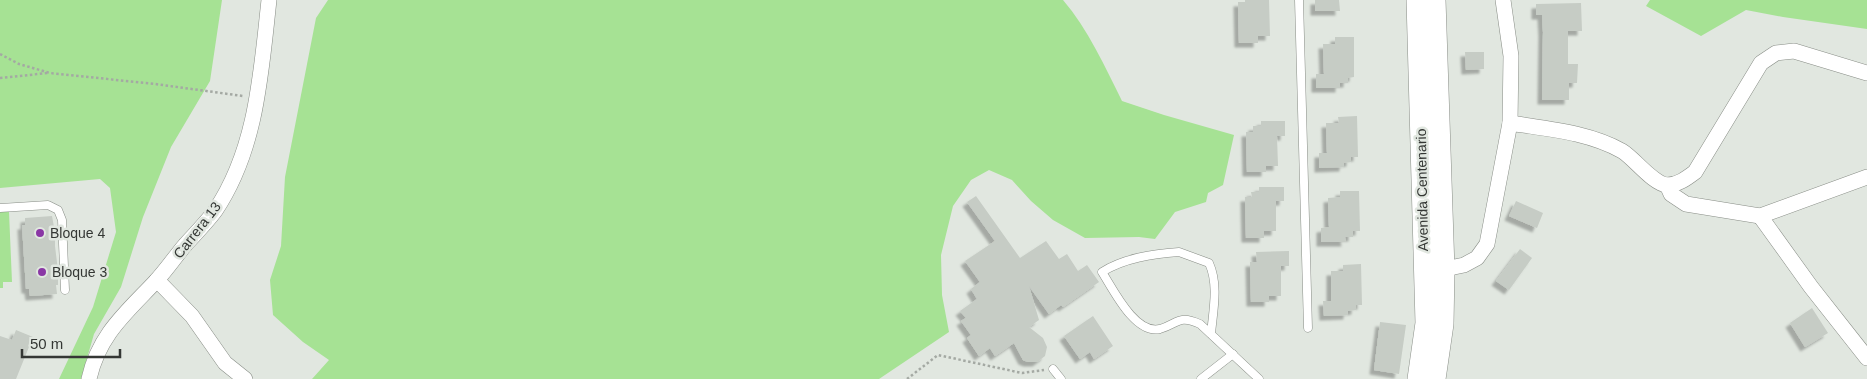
<svg xmlns="http://www.w3.org/2000/svg" width="1867" height="379" font-family="Arial,sans-serif">
  <style>
    .green { fill: #a6e294 }
    .building { fill: #c6ccc5; filter: url(#shadow) }
    .lines { fill: none; stroke-linecap: round; stroke-linejoin: round }
    .lane-casing { stroke: #888d86; stroke-width: 9 }
    .street-casing { stroke: #888d86; stroke-width: 16 }
    .secondary-casing { stroke: #888d86; stroke-width: 22 }
    .path { stroke: #a4a9a3; stroke-width: 2.5; stroke-dasharray: 2.5 2.5; stroke-linecap: butt }
    .lane { stroke: #fff; stroke-width: 8 }
    .street { stroke: #fff; stroke-width: 15 }
    .secondary { stroke: #fff; stroke-width: 21 }
    .poi-dot { fill: #8a37a5; stroke: #e1e7e0; stroke-width: 2 }
    .labels { text-anchor: middle; stroke-width: 5; stroke-linejoin: round; paint-order: stroke }
    .street-label { font-size: 14px; fill: #343734; stroke: #e1e7e0 }
    .poi-label { font-size: 14px; fill: #343734; stroke: #e1e7e0; text-anchor: start }
  </style>
  <defs>
    <filter id="shadow"><feDropShadow dx="-4.5" dy="4.5" stdDeviation="1" flood-color="#0004"/></filter>
  </defs>
  <rect width="100%" height="100%" fill="#e1e7e0"/>
  <g class="green">
    <path d="M0,0H222L210,81L171,147L143,217L121,287L94,334L81,379H59L93,307L116,232L110,188L100,179L0,188Z"/>
    <path d="M328,0H1063C1088,29 1105,67 1122,101L1164,115L1234,135L1223,185L1208,193L1206,202L1175,212L1155,239L1139,237L1085,238L1053,220L1031,201L1012,180L989,170L971,180L953,206L941,255L942,295L949,332L879,379H312L329,360L303,342L273,315L270,280L281,246L285,177L316,18Z"/>
    <path d="M1650,0H1867V29L1783,17L1746,10L1701,36L1646,6Z"/>
    <path d="M0,212H9L12,282H3V288H0Z"/>
  </g>
  <g class="building">
    <path d="M1245,0H1269L1270,36H1258V43H1239L1238,2H1245Z"/>
    <path d="M1315,0H1339L1340,11H1315Z"/>
    <path d="M1581,3L1582,31H1568V64H1578L1577,83H1569V100H1542L1543,32L1542,15H1536V4Z"/>
    <path d="M1335,37H1354V77L1348,78V83H1340V88H1316V74H1324L1323,44H1335Z"/>
    <path d="M1465,52H1484V69L1466,70Z"/>
    <path d="M1357,116L1358,157H1351V162L1344,163V167L1319,168V153H1327L1326,123H1339L1338,117Z"/>
    <path d="M1261,121H1285V136H1277L1278,166H1266V172H1247L1246,132H1253V126H1261Z"/>
    <path d="M1259,187H1284V201H1276V231H1264V238H1246L1245,197H1252L1251,192H1259Z"/>
    <path d="M1340,191H1359L1360,231H1353V237H1345L1346,242H1321V228L1329,227L1328,198L1340,197Z"/>
    <path d="M976,196L1020,258L1046,241L1059,259L1067,254L1078,271L1087,265L1099,282L1063,307L1061,305L1049,314L1029,286L1039,320L1029,327L1043,338L1047,347L1045,356L1037,362H1028L1023,360L1014,343L995,356L990,348L979,356L967,338L971,335L961,321L966,318L960,311L977,299L971,289L980,282L965,261L995,241L967,202Z"/>
    <path d="M1516,201L1543,213L1537,228L1509,216Z"/>
    <path d="M52,216L54,227H56L57,236V240H55V246L59,279H58V285H56L57,294L30,296L29,289H26L22,225H25V218Z"/>
    <path d="M1520,249L1532,258L1509,290L1496,281Z"/>
    <path d="M1289,251V266H1281V296H1269V302H1251L1250,262H1257L1256,252Z"/>
    <path d="M1361,264L1362,305H1356V310L1348,311V315L1324,316L1323,301H1331V271H1343V265Z"/>
    <path d="M1812,308L1828,333L1805,347L1790,323Z"/>
    <path d="M1093,316L1113,346L1094,359L1090,352L1080,359L1064,336Z"/>
    <path d="M1380,322L1406,325L1399,374L1374,370Z"/>
    <path d="M16,330L33,337L16,379H0V336L12,340Z"/>
  </g>
  <g class="lines">
    <g class="lane-casing">
      <g id="lane">
        <path d="M1299,0L1308,328"/>
        <path d="M0,208L48,205L58,210L62,220L65,290"/>
        <path d="M1211,334C1213,311 1219,285 1209,263L1179,252C1153,254 1124,258 1102,272C1113,289 1135,335 1160,329C1178,324 1178,314 1200,324L1259,379"/>
        <path d="M1053,369L1061,379"/>
        <path d="M1201,379L1233,354"/>
      </g>
    </g>
    <g class="street-casing">
      <g id="street">
        <path d="M1510,123C1547,129 1588,132 1622,151C1634,158 1653,184 1667,185C1678,185 1687,178 1695,172L1761,63L1776,53L1794,51L1867,73"/>
        <path d="M1667,185L1671,194L1686,204L1760,216L1867,177"/>
        <path d="M1760,216L1811,287L1867,358"/>
        <path d="M1435,271L1464,265L1477,258L1487,244L1510,123L1511,56L1503,0"/>
        <path d="M157,280L192,316L225,363L245,379"/>
        <path d="M89,379C99,334 127,312 156,281C167,269 175,257 185,245C195,234 206,223 215,211C257,149 261,72 269,0"/>
      </g>
    </g>
    <g class="secondary-casing">
      <g id="secondary">
        <path d="M1417,0L1426,323L1418,379"/>
        <path d="M1435,0L1444,270L1443,324L1435,379"/>
      </g>
    </g>
    <g class="path">
      <path d="M0,54L19,64L50,73L155,84L243,96"/>
      <path d="M0,78L48,73"/>
      <path d="M907,379L938,355L1022,373L1044,370"/>
    </g>
    <use href="#lane" class="lane"/>
    <use href="#street" class="street"/>
    <use href="#secondary" class="secondary"/>
  </g>
  <g class="poi-dot">
    <circle cx="40" cy="233" r="5"/>
    <circle cx="42" cy="272" r="5"/>
  </g>
  <g class="labels">
    <g class="street-label">
      <text transform="translate(1422 190) rotate(-91)" y="5">Avenida Centenario</text>
      <text transform="translate(197 230) rotate(-52)" y="5">Carrera 13</text>
    </g>
    <g class="poi-label">
      <text x="50" y="238">Bloque 4</text>
      <text x="52" y="277">Bloque 3</text>
    </g>
  </g>
  <path d="M22 349v8h98v-8" fill="none" stroke="#343734" stroke-width="2.5"/>
  <text x="30" y="349" font-size="15" fill="#343734" stroke="#e1e7e0" stroke-width="4" paint-order="stroke">50 m</text>
</svg>
